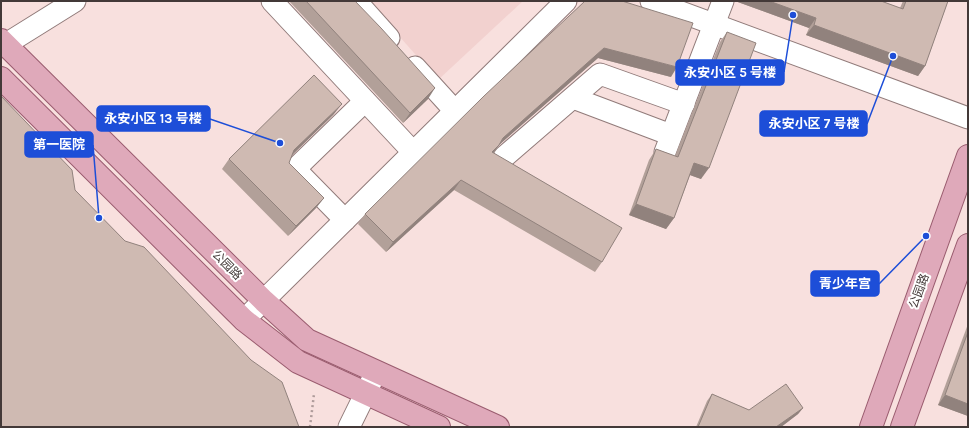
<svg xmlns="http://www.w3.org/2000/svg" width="969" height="428" font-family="Karla,'Noto Sans SC',sans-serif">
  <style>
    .built { fill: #f2d1cf }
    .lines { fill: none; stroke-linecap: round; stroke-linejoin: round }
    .minor-casing { stroke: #917b7a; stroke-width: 23 }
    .major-casing { stroke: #9a5c6f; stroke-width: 24 }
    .path { stroke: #af9c9b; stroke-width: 2.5; stroke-dasharray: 2 3; stroke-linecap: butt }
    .minor { stroke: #fff; stroke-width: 21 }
    .major { stroke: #dfa9ba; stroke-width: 22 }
    .wall { fill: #b2a099 }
    .shaded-wall { fill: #91827d }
    .building { fill: #cfbab2; stroke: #91827d }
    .labels { text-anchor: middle; stroke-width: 4; stroke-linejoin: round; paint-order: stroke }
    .street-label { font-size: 12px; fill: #433938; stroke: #fff }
    .leader { fill: none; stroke: #1d4ed8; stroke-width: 1.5 }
    .callout-dot { fill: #1d4ed8; stroke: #fff; stroke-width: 1.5 }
    .callout { fill: #1d4ed8; stroke: #1d4ed8; stroke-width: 1.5 }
    .callout-label { font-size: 13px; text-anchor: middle; font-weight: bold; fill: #fff }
  </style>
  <rect width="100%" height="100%" fill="#f8e0de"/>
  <path class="built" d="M368,1H523L438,80Z"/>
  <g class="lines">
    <g class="minor-casing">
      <g id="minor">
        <path d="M272,1L413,152"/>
        <path d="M356,1L389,38"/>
        <path d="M651,1L968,118"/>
        <path d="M6,44L75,1"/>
        <path d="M415,67L455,111"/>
        <path d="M573,98L671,135"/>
        <path d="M665,152L723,1"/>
        <path d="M504,157L600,74L684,104"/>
        <path d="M345,220L295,169L365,101"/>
        <path d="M244,320L566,1"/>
        <path d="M349,427L376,372"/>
      </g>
    </g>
    <g class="major-casing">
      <g id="major">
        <path d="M1,40L264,301L307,340L498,427"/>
        <path d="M1,78L244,320L298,362L439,427"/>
        <path d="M871,427L968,156"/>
        <path d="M902,427L968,245"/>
      </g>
    </g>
    <path class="path" d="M310,427L314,394"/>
    <use href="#minor" class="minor"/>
    <use href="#major" class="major"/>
  </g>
  <g class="wall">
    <path d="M289,1H355L428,99L403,123Z"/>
    <path d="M585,1L671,77L598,58L499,145L494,153L602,262L595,272L454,190L386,252L358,224L365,214Z"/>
    <path d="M735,1H881L900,8L903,1H948L925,66L918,76L806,35L809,28Z"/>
    <path d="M727,32L701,179L690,175L674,218L666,229L629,215L649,160L656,149L675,156L720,42Z"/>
    <path d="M334,114L292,155L289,163L324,198L316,208L288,236L222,169L229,159Z"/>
    <path d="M968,324V416L938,405Z"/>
    <path d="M712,394L749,410L803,408L798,414L781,427H696L707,401Z"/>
  </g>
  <g class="shaded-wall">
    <path d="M735,1H769L816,18L809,28Z"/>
    <path d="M814,25L925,66L918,76L806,35Z"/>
    <path d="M604,48L677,67L671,77L598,58L499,145L492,155V152L503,138Z"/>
    <path d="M435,88L428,99L403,123L410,113Z"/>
    <path d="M342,104L334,114L287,160L294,150Z"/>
    <path d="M694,163L709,168L701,179L687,174Z"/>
    <path d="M461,180L454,190L386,252L393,242Z"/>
    <path d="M324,198L316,208L288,236L296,226Z"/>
    <path d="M636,204L674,218L666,229L629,215Z"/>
    <path d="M945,395L968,404V416L938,405Z"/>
    <path d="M803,408L798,414L781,427H776Z"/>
  </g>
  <g class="building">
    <path d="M306,1H355L381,28L435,88L410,113Z"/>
    <path d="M585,1H622L693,23L677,67L604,48L503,138L499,145L492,152L622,228L602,262L461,180L393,242L365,214L484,96Z"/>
    <path d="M769,1H881L903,9L906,1H948L925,66L814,25L816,18Z"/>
    <path d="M727,32L756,43L709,168L694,163L674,218L636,204L656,149L678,157Z"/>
    <path d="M314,75L342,104L294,150L289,163L324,198L296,226L229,159Z"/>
    <path d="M1,96L72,170L75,190L125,241L144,247L251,360L282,382L299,427H1Z"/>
    <path d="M968,332V404L945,395Z"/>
    <path d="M786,384L803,408L776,427H698L712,394L749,410Z"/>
  </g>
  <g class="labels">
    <g class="street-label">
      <text transform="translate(227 265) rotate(45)" y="4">公园路</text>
      <text transform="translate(919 291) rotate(-70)" y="4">公园路</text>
    </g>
  </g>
  <path class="leader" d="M793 15L784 72M280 143L210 119M893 56L867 124M99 218L93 145M926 236L879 284"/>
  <g class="callout-dot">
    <circle cx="793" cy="15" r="4"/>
    <circle cx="280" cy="143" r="4"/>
    <circle cx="893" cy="56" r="4"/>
    <circle cx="99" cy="218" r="4"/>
    <circle cx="926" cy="236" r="4"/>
  </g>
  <g class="callout">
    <rect x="676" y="60" width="108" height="25" rx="4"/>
    <rect x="97" y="106" width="113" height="25" rx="4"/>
    <rect x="760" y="111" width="107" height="25" rx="4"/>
    <rect x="25" y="132" width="68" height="25" rx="4"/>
    <rect x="811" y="271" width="68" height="25" rx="4"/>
  </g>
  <g class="callout-label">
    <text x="730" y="77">永安小区 5 号楼</text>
    <text x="153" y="123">永安小区 13 号楼</text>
    <text x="814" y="128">永安小区 7 号楼</text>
    <text x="59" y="149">第一医院</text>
    <text x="845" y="288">青少年宫</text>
  </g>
  <rect width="969" height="428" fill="none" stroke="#433938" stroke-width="4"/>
</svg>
